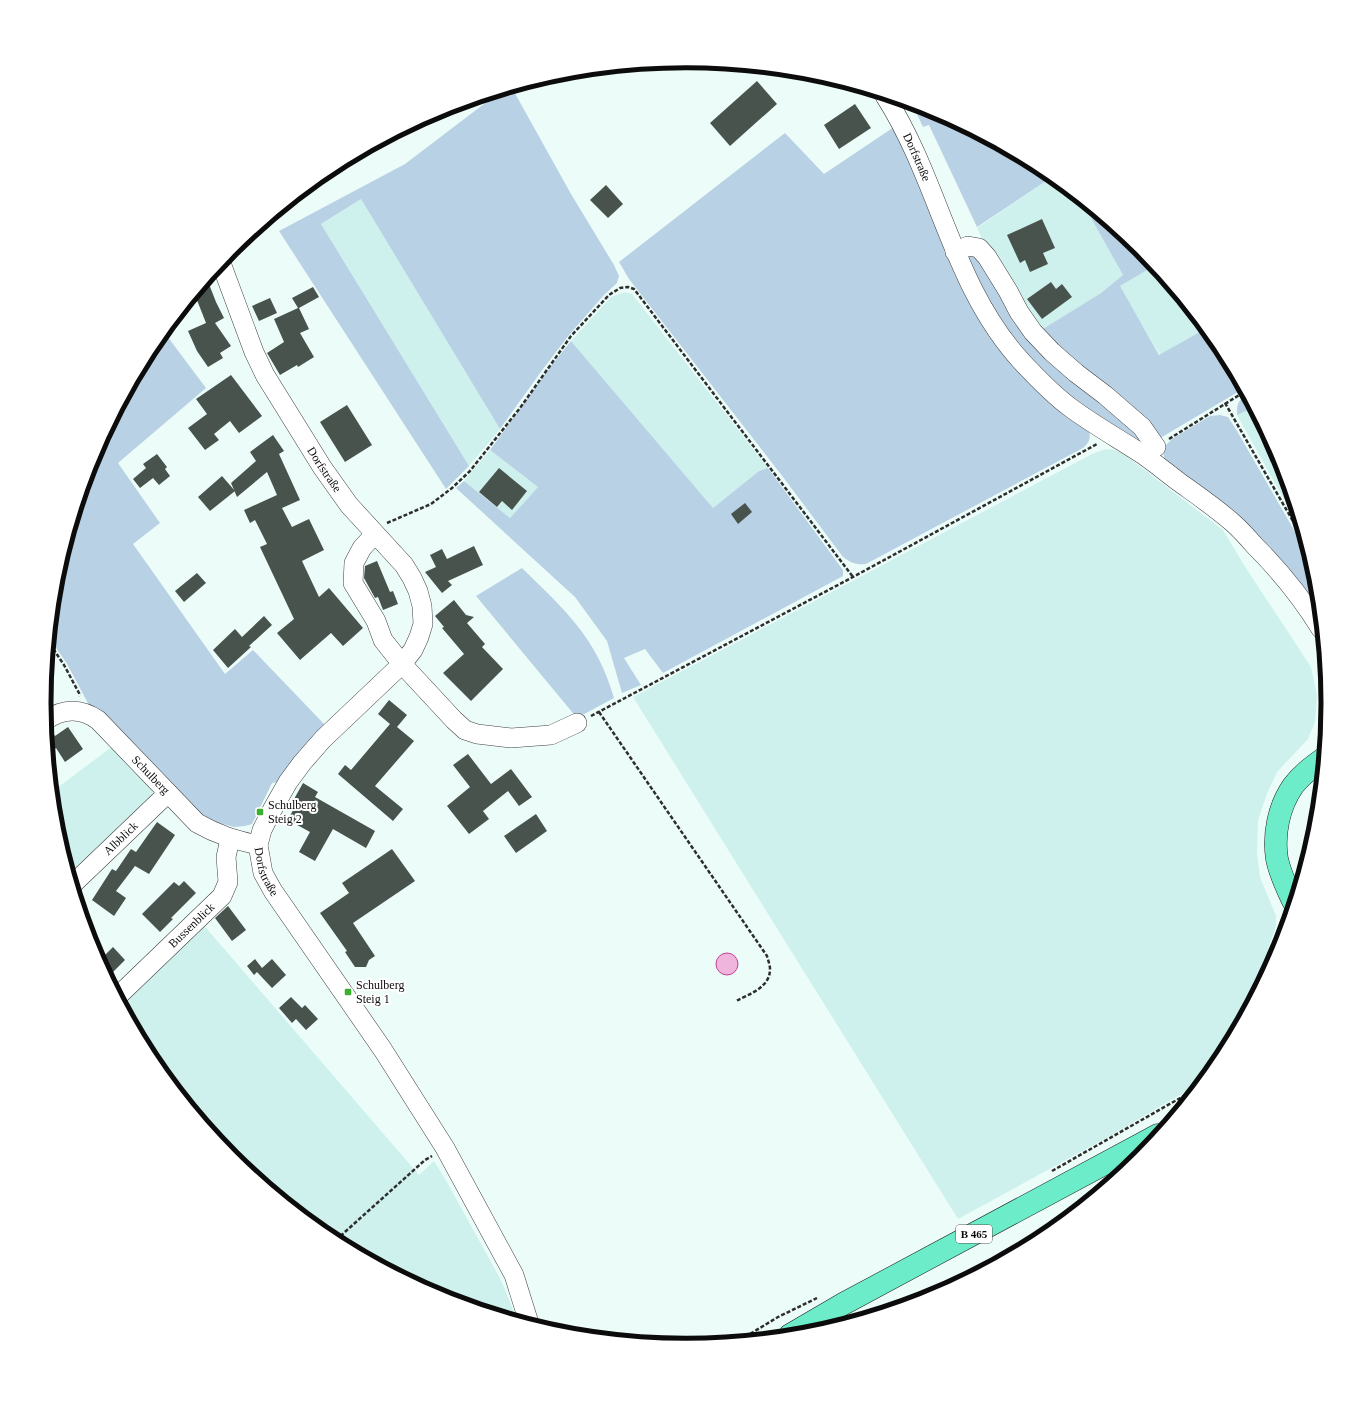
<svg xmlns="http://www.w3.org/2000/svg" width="1372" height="1406" font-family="'Times New Roman',serif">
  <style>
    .farmland { fill: #cef1ed }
    .green { fill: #b9d1e4 }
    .water { fill: #f0b5dc; stroke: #c14392 }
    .building { fill: #49534d }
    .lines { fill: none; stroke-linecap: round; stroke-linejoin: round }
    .minor-casing { stroke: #3f3f3f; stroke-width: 20 }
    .major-casing { stroke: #1d1d1d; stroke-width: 23 }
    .path { stroke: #2e2e2e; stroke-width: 2.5; stroke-dasharray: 4 2; stroke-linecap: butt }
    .minor { stroke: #fff; stroke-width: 19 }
    .major { stroke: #6decca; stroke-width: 22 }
    .poi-dot { fill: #3aaf30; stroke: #fff; stroke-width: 1.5 }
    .labels { text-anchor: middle; stroke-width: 4; stroke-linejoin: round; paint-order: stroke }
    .shield { fill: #fff; stroke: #555; stroke-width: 1 }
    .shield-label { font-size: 11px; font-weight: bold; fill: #0c0c0c }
    .street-label { font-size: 12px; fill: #0c0c0c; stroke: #fff }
    .poi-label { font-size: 12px; fill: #0c0c0c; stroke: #fff; text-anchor: start }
    .rim { fill: none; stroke: #0c0c0c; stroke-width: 5 }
  </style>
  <rect width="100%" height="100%" fill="#ecfdf9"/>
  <g class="farmland">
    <path d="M1052,177L1082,202L1123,275L1101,293L1038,332L985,246L977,228Z"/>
    <path d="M361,199L500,429L469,466L321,224Z"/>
    <path d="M1154,266L1205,329L1160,355L1119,286Z"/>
    <path d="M625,292L632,294L768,468L759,471L713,508L571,341L611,297Z"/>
    <path d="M1253,408L1279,458L1301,530L1237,415Z"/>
    <path d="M1106,449L1115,450L1125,455L1223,530L1244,565L1311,667L1317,695L1315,722L1308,739L1277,772L1266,796L1258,821L1257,853L1260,877L1276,916V926L1268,949L1269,967L1220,1060L1202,1082L1108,1137L958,1219L633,697L1094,453Z"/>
    <path d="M490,450L538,487L510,518L464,481Z"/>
    <path d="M113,746L152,791V798L71,876L56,828L53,791Z"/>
    <path d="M201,922L419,1175L434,1161L447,1182L502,1282L517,1320L440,1296L329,1237L232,1157L152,1059L120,1000Z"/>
  </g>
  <g class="green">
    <path d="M512,88L571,194L614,265L619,276L617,283L604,295L569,335L543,369L500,429L361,199L321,224L469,466L446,489L279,231L405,164L501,91Z"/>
    <path d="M923,107L932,110L1043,169L1052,177L977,227L929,125L923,127L916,112Z"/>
    <path d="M897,125L959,277L1089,431C1091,439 1089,443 1083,448L866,564C856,565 851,563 843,557L783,477L629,279L619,262L785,133L824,174Z"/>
    <path d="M1082,202L1140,249L1154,266L1120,286L1159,355L1205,329L1220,347L1243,389L1162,437H1156L1038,332L1101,293L1123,275Z"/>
    <path d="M972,251L1001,287L1135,426L1142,442L1131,441L1050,381L997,318L965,254Z"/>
    <path d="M164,332L206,388L118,463L160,523L133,544L225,674L253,650L325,725L277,782L272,783L252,824L245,826L234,827L201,818L89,705L67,664L50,639L56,578L93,457L152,346Z"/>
    <path d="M571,341L713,508L759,471L768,468L843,570V576L663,673L645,649L624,658L641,685L622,693L607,641L575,597L456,488L464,481L510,518L538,487L490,450L551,366Z"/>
    <path d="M1246,396L1253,408L1237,415C1237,405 1237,401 1246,396Z"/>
    <path d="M1220,415L1228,417L1237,431L1309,556L1316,578L1319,616L1165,461L1163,452L1166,445L1172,439L1210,416Z"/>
    <path d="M522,568C565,610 597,638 614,698L577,718L476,596Z"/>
  </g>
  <circle class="water" cx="727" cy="964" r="11"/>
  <g class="building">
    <path d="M757,81L777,104L730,146L710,123Z"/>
    <path d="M855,104L871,128L839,149L824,125Z"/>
    <path d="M606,185L623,204L608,218L590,200Z"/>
    <path d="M1042,219L1055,248L1043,253L1048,264L1030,272L1025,260L1020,263L1007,235Z"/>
    <path d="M207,279L216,302L224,318L215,323L231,346L220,353L223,358L208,367L197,351L188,331L206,323L195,295Z"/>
    <path d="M1051,282L1056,289L1062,284L1072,297L1042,319L1027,299Z"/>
    <path d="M313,287L319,297L299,308L309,329L300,333L314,357L298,367L297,365L280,375L267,353L284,342L274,319L298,308L292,298Z"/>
    <path d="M270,298L277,313L259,321L252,306Z"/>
    <path d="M231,375L262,416L239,433L230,421L214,434L219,440L205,450L188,428L207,414L196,399Z"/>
    <path d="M347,405L372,445L345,462L320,422Z"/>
    <path d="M273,435L284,451L279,454L300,500L282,508L292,527L309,519L324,550L302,561L319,597L329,588L363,628L343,646L331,633L300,660L277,633L294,619L260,547L267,544L255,520L250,523L244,510L277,495L267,472L237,497L231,483L256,461L250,452Z"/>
    <path d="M157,454L167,467L165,469L170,476L159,485L153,478L140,488L133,479L146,468L143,464Z"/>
    <path d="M499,468L527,491L512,510L502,501L497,507L479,492Z"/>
    <path d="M222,476L235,491L210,511L198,497Z"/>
    <path d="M745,503L752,512L738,524L731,514Z"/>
    <path d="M474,546L483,565L448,581L452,585L442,593L425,572L436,567L430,555L442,549L447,559Z"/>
    <path d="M377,561L390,592L393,591L398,604L383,610L378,597L375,598L364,578L365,566Z"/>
    <path d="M197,573L206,583L184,602L175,591Z"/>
    <path d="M454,600L466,615L474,617L467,623L485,644L482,647L503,669L471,701L443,673L464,654L442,628L444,627L435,616Z"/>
    <path d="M264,616L272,625L249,646L251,647L228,668L213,650L235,629L242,637Z"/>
    <path d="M389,700L407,715L397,727L414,741L375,786L403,809L393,821L338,774L345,765L351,770L390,724L378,714Z"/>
    <path d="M68,727L83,749L65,762L56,748L49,753L47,731L51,730L55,736Z"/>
    <path d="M468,754L491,784L511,769L532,797L519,806L508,791L483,811L489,819L469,834L447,806L470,787L453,765Z"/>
    <path d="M303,783L318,792L315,797L375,831L366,848L333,829L315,861L299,852L310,832L288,820L293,810L289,808Z"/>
    <path d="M536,814L547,831L516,853L504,836Z"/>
    <path d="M157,822L175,835L149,874L135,866L116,891L126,898L114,916L92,900L112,869L116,871L131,849L136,852Z"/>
    <path d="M392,849L415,881L353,923L375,956L369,960L366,967H355L345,952L347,951L320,913L349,893L342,883Z"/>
    <path d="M184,881L196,893L171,918L173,919L160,932L142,914L174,882L179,886Z"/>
    <path d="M228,906L246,930L232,941L215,918Z"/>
    <path d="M113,947L125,960L108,977L99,961Z"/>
    <path d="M255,959L262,968L272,959L286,975L272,988L257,972L254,975L247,966Z"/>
    <path d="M291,997L302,1008L305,1005L318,1019L306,1030L296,1019L292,1023L279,1008Z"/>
  </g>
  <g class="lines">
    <g class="minor-casing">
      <g id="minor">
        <path id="s1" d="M885,96C940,182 952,286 1022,362C1037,378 1053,395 1071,408C1094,425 1119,439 1142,454C1155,463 1167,473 1179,482C1197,495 1216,508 1233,523C1241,530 1248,538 1255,546C1280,571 1302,598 1321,629"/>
        <path d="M955,252L968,246L979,248L987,257L1008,291L1019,312L1033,332L1052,352L1076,373L1105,395L1142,427L1156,447"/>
        <path id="s2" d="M221,263L254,352L265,375L322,467L349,505L404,565L412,578L418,591L422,606L423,624L419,637L413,650L402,664L323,739L302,763L288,782L271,812L262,830L258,845L263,873L273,891L383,1050L445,1148L514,1275L529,1323"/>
        <path d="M375,534L362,548L354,563L353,583L376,621L383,640L402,664L454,720L465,730L477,734L511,738L551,735L577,723"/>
        <path id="s3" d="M46,720C64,708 81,708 98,720L197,823C218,835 235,840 258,845"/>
        <path id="s4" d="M73,884L168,793"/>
        <path id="s5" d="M118,996L222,896L228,882L226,857L230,839"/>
      </g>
    </g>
    <g class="major-casing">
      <g id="major">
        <path d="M1293,901C1287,888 1280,874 1277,859C1273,834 1279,806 1293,786C1301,775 1312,767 1323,759"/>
        <path d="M790,1335L843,1304L1158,1135"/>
      </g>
    </g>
    <g class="path">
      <path d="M1225,403L1305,542"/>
      <path d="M1169,439L1244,392"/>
      <path d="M387,523L431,504L452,488L470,471L520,408L571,336L609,295L620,288L628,287L634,289L853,577"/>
      <path d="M50,644L64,665L79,693L80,696"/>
      <path d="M599,712L767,956C768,960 770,965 770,969C770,988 749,994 736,1001"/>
      <path d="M591,716L853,577L1097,444"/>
      <path d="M1052,1171L1196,1089"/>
      <path d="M336,1240L425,1160L432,1156"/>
      <path d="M740,1340L778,1317L817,1298"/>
    </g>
    <use href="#minor" class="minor"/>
    <use href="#major" class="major"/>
  </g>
  <g class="poi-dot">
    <rect x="256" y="808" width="8" height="8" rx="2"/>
    <rect x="344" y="988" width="8" height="8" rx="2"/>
  </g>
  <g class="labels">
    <rect class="shield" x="956" y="1225" width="36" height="18" rx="3"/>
    <g class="shield-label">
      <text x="974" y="1238">B 465</text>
    </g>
    <g class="street-label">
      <text dy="4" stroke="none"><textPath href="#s1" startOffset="69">Dorfstraße</textPath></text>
      <text dy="4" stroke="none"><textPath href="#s2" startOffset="232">Dorfstraße</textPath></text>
      <text dy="4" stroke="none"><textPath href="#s3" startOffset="132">Schulberg</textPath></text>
      <text dy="4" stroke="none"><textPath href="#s4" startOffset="66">Albblick</textPath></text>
      <text dy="4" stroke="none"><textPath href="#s2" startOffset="728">Dorfstraße</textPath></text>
      <text dy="4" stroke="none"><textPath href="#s5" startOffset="102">Bussenblick</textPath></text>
    </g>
    <g class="poi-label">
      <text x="268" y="809">Schulberg<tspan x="268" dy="14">Steig 2</tspan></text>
      <text x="356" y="989">Schulberg<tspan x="356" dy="14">Steig 1</tspan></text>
    </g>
  </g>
  <path d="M0 0H1372V1406H0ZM51 703a635 635 0 1 1 1270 0a635 635 0 1 1-1270 0Z" fill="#fff" fill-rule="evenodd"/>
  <path class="rim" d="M51 703a635 635 0 1 1 1270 0a635 635 0 1 1-1270 0Z"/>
</svg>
